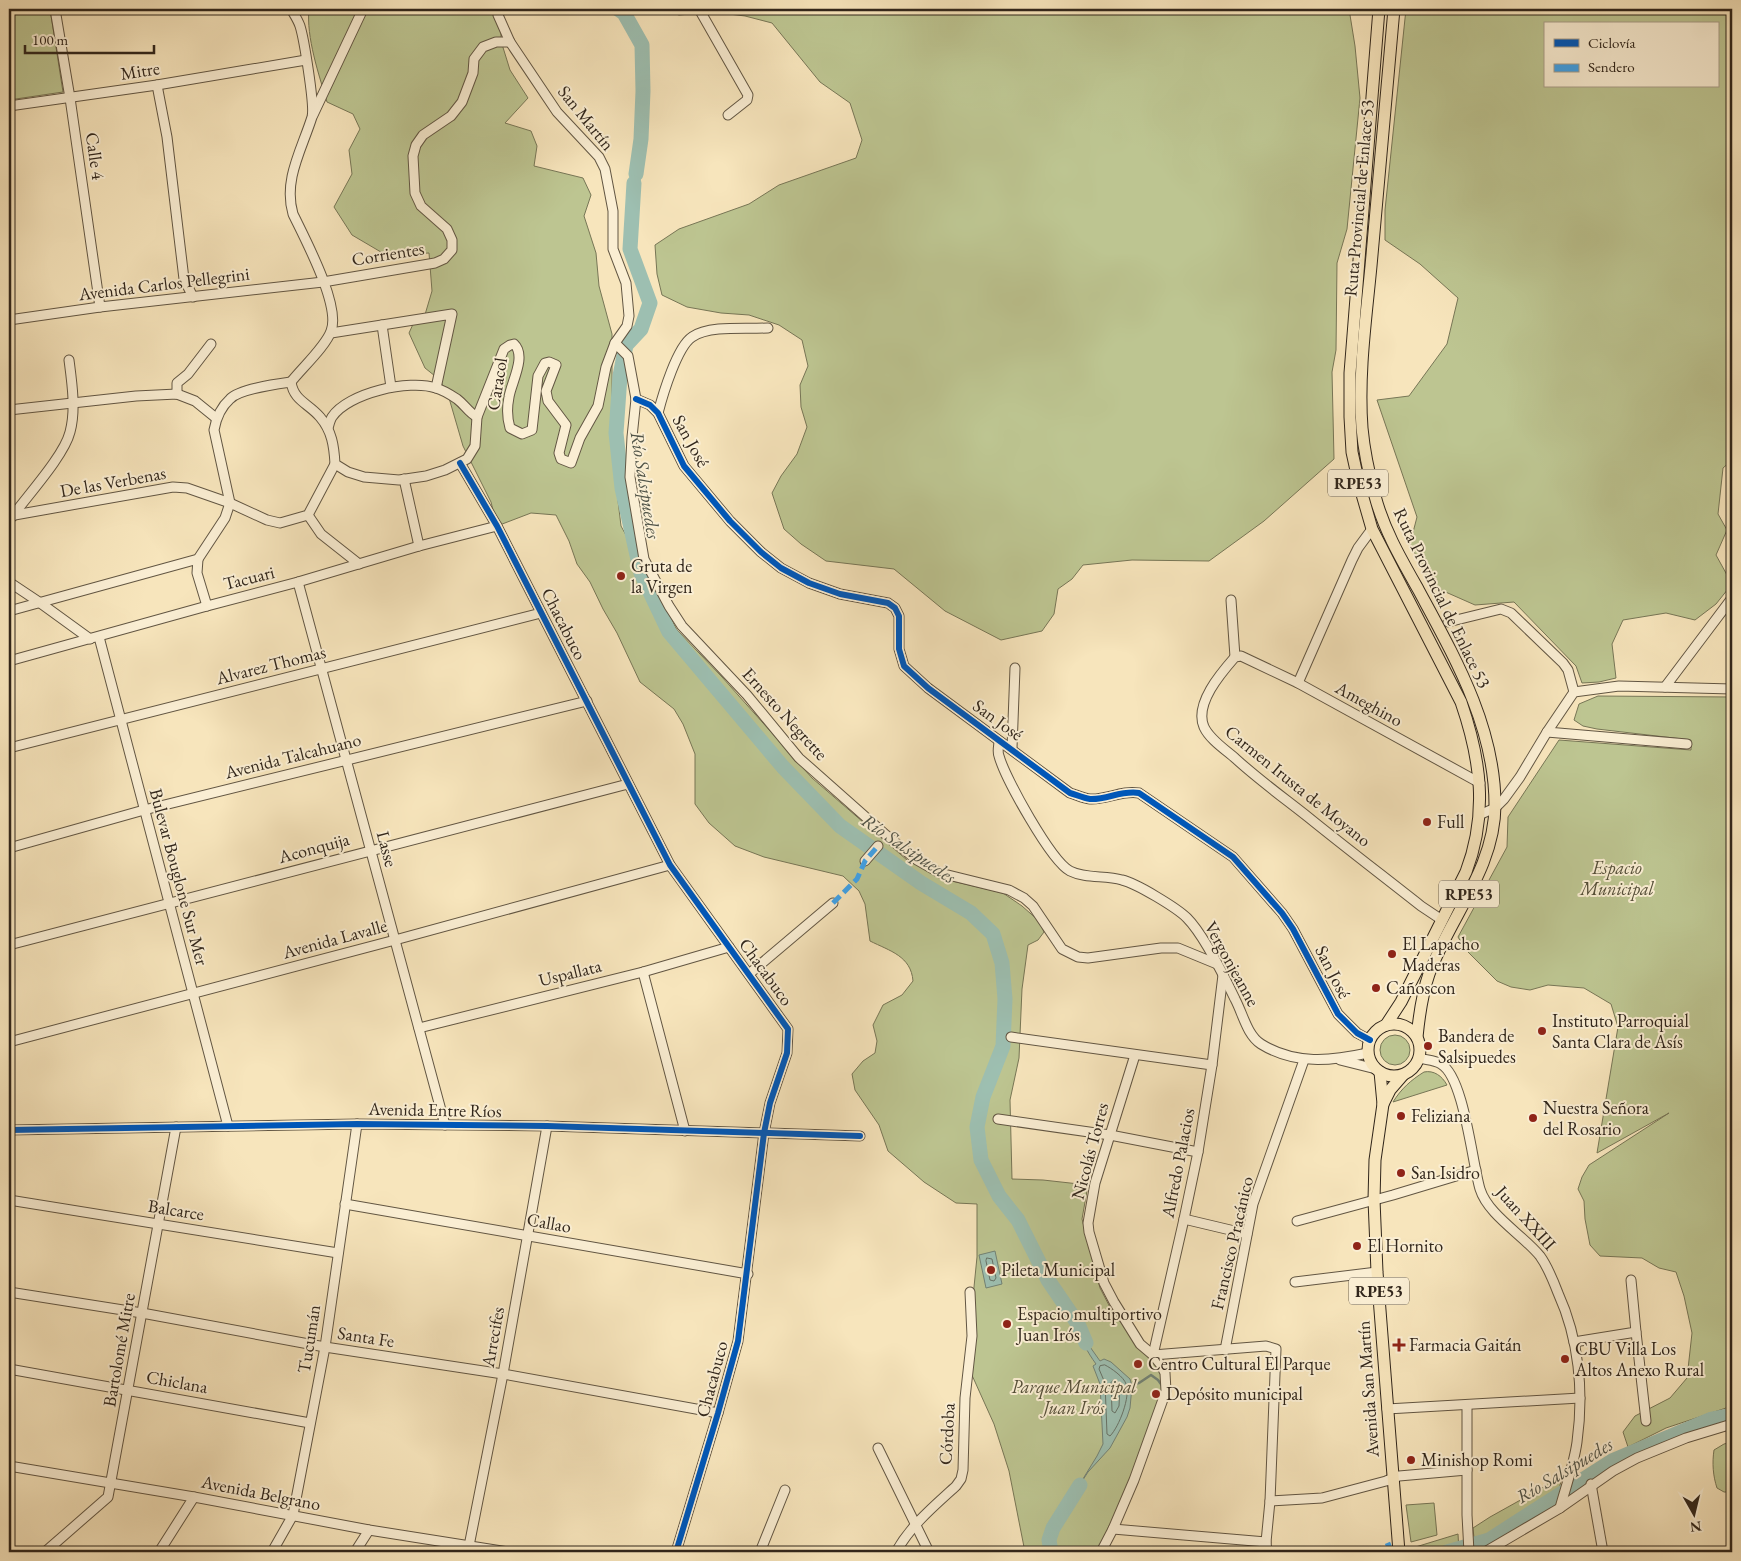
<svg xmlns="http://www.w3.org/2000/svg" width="1741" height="1561" font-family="'EB Garamond',serif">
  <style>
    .green { fill: #bdc591; stroke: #777656; fill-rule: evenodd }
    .water { fill: #9dbfb1; stroke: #728275 }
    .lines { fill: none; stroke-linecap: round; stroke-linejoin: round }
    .shore { stroke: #677266; stroke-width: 1 }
    .stream { stroke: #728275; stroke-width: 2.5 }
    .river { stroke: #9dbfb1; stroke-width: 15 }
    .minor-casing { stroke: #625643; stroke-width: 11 }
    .major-casing { stroke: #31261b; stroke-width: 13 }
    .minor { stroke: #faeed3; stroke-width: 9 }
    .major { stroke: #f7e5bc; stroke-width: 11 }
    .quiet { stroke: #3ea2ea; stroke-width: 5; stroke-dasharray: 10 5; stroke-linecap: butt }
    .cycleway-casing { stroke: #faeed3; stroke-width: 9 }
    .cycleway { stroke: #0057b8; stroke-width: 6 }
    .poi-dot { fill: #8f2418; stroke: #faeed3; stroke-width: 2 }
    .labels { text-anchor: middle; stroke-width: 4; stroke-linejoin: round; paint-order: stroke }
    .shield { fill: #faeed3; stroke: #6d6252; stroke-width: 1 }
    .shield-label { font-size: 16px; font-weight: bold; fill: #31261b }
    .street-label { font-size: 18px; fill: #31261b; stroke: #faeed3 }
    .poi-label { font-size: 18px; fill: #31261b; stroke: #faeed3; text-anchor: start }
    .park-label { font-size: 18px; font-style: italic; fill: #544e38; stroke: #faeed3 }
    .water-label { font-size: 19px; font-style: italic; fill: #515448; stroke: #faeed3 }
  </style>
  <rect width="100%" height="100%" fill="#f7e5bc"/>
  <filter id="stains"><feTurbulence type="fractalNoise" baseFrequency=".004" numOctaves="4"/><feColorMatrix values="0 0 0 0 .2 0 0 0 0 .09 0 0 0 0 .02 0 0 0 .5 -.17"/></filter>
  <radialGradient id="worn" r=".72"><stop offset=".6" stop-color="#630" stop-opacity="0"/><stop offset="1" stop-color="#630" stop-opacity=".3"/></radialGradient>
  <g class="green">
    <path d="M42,9H50L63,92L9,100V14Z"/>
    <path d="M309,9H501V41L510,70L528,98L505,123L531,131L537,146L534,166L583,178L591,195L584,216L596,253L599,286L612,334V450L621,526L677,630L722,677L812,778L907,860L948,880L1003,893L1022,906L1039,921L1044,932L1038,940L1028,945L1022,989L1019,1058L1010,1100L1012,1179L1043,1180L1088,1185L1082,1219L1100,1288L1113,1313L1159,1367L1164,1383L1159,1402L1137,1466L1099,1552H1025L1009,1471L994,1424L971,1373L973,1297L977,1257V1204L956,1203L924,1182L888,1151L879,1125L855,1090L852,1074L863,1061L875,1053L877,1041L873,1025L883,1005L902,995L913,981C911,956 890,951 870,941L865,904L859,891L843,876L764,857L735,846L709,823L695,804V754L683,724L674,709L640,682L617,633L603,609L590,582L577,564L569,541L556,515L531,513L497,526L491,502L463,446L449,398L440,380L425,368L409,333L414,322L424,318L432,291L429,253L386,255L352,235L334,207L352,174L349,150L360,129L353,114L327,102C319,75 306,37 309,9Z"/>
    <path d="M660,9H1352L1350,15L1355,46L1360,98L1347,229L1337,263L1336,350L1332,372L1334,459L1264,521L1209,561L1132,560L1083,565L1072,579L1058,589L1054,614L1042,631L1001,640L945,611L894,569L826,561L801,544L784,529L772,493L781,476L797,454L807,427L801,407L800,385L808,366L802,340L779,325L749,315L721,313L687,307L662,295L657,274L655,245L679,229L749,204L779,185L856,158L862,140L850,103L820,82L772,23L745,16L713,12L679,15Z"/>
    <path d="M1406,9H1732V460L1723,468L1718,514L1727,530L1716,555L1732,584L1716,604L1695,620L1666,613L1623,620L1612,644L1616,678L1599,682L1582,683L1576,666L1514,602L1475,605L1432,586L1410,544L1417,517L1377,400L1409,396L1447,344L1458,298L1420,264L1385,240V210ZM1545,24H1717V86H1545Z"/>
    <path d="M1598,696L1732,697V1406L1666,1428L1628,1447L1623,1432L1635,1416L1670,1398L1687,1378L1692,1333L1684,1296L1676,1272L1659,1268L1642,1258L1600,1256L1590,1245L1585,1219L1584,1201L1578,1189L1582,1177L1589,1165L1669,1113L1597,1153L1618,1027L1611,1004L1584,988L1548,985L1530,990L1511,987L1497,981L1465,949L1458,937L1507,847L1508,817L1559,740L1691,750V740L1597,729L1583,726L1574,720L1579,704Z"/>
    <circle cx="1395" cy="1050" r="15"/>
    <path d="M1424,1072C1434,1070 1442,1076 1447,1085L1393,1102C1401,1089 1411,1080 1424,1072Z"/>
    <path d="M1732,1442V1492H1724L1717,1488C1713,1476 1712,1463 1714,1450L1724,1444Z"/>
    <path d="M1564,1470L1555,1504L1476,1551L1475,1549L1473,1528L1490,1517L1542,1488Z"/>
    <path d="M1434,1503L1437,1535L1411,1542L1406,1505Z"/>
    <path d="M1458,1534L1459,1552H1409V1549Z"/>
  </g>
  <g class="water">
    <path d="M995,1251L1002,1284L986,1288L979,1255Z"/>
    <path d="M1078,1324L1088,1344L1100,1361L1104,1359L1111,1362L1130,1379L1132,1386L1130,1408L1127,1417L1110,1448L1088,1472L1070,1500L1097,1456L1103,1444L1100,1384L1093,1366L1096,1364C1088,1353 1079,1338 1078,1324Z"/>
  </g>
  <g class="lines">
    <g class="shore">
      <path d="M987,1258L992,1259L996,1278L994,1281L990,1280L986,1261Z"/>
      <path d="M1105,1365C1111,1368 1124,1377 1126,1384C1131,1396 1119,1427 1110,1436L1107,1434L1105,1383L1099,1369L1100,1366Z"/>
      <path d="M1114,1380L1120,1387L1119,1406L1115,1413L1112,1411L1111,1383Z"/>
    </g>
    <path class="stream" d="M1129,1385L1139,1383L1151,1375L1158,1380L1163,1387"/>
    <g class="river">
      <path d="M618,9L624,13L642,45L643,91L641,139L636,174"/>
      <path d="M634,183L630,249L650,303L641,329L626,345L620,376L616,433L622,488L641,573L669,632L783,767L840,826L921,883L971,913L993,934L1002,963L1005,999L1003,1046L983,1097L977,1127L981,1160L999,1196L1018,1220L1048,1280L1078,1324L1086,1343"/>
      <path d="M1051,1552L1049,1540L1053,1528L1080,1485"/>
      <path d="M1447,1552L1489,1540L1612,1461L1712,1419L1732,1415"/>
    </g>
    <g class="minor-casing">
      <g id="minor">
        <path d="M55,9L70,98L100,307"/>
        <path d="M699,9L748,95L747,100L728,115"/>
        <path d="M157,85L167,137L184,279L193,297"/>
        <path d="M9,106L157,85L306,60"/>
        <path d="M313,115L363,9"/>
        <path d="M9,320L100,307L323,282L435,263L444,259L452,250V240L447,229L421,206L415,193L413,156L416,145L423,135L451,116L462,102L473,73L474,59L483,47L496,42H510"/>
        <path d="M382,325L391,387"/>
        <path d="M331,333L452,314L436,388"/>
        <path d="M615,343L628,356L636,399L632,437L630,477L644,559L669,606L682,626L747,695L799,758L886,835L917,860L940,873L1009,890L1024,898L1033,906L1062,949L1078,957L1088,958L1161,948H1178L1217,964"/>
        <path d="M291,382C294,401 308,403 320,417C332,431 334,446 335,464L348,472L364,477L399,480L426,476L445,470L467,459L475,446L477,417L504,349L510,345L514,344C527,356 511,383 509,397C507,407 507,418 510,428L522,434L532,430L538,376L545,363L549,362L556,365L546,391L548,401L566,425L559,453L561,459L571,463L580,438L598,406L606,367L615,343L627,326L629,316L626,283L613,249V211L605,169L599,157L557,112L510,42L498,15V9"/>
        <path d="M291,382C302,368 326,346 331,331C341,306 305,239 293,214C283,180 302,149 312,117C315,106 304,39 300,26C298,20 294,14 291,9"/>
        <path d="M177,394V383L188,374L211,344"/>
        <path d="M636,399L650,405L658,413L684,466L730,521L761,552L781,568L809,583L840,594L888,603L895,608L899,616V649L904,666L928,688L1070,793C1077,795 1083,798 1090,799C1107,800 1121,790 1139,793L1233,857L1282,913L1293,929L1338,1014L1357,1033L1370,1040"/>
        <path d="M9,410L136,396L177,394L195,401L216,418"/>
        <path d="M658,413C663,394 677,347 692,337C709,325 747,329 768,328"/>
        <path d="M328,428C329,425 330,420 332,417C348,393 409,379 436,388C443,390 451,395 457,399C465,405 468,412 477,417"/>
        <path d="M460,463L497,526L670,865L788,1029L787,1053L770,1103L764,1133L738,1341L718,1413L676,1552"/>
        <path d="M404,479L419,546"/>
        <path d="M308,515L321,534L359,564"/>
        <path d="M9,516L173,487L187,488L230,503L267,520L280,523L308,515L335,464"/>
        <path d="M12,517C27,496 64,456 70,432C76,410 72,383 69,360"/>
        <path d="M198,559L197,573L207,606"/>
        <path d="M9,582L39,602L90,639"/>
        <path d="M298,582L445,1125"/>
        <path d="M1231,600L1235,657"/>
        <path d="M9,611L198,559L225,518L230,503L214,430C216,419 221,407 230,399C239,389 277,384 291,382"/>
        <path d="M1448,622L1501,609L1511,613L1563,663L1568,670L1574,692"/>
        <path d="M99,637L228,1126"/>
        <path d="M9,661L207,606L298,582L419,546L497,526"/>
        <path d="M1298,683L1352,560L1358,548L1372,529"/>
        <path d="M1665,687L1732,598"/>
        <path d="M1547,732L1687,744"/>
        <path d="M999,741C999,746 997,751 999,756C1005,778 1051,861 1070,871C1086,879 1105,875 1122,880C1136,883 1177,908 1187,918C1204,935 1224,976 1235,999C1243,1014 1247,1035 1261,1044C1295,1065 1331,1061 1368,1053"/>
        <path d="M9,748L541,613"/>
        <path d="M1012,748L1015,668"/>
        <path d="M1479,815L1495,808L1504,799L1520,777L1547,732L1574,692L1619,686L1732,689"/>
        <path d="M9,848L144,810L587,701"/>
        <path d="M865,861L878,846"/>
        <path d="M1442,920L1421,906C1383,876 1345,847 1308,817C1284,798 1259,780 1236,759C1226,750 1210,740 1204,727C1194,704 1221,673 1235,657L1241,656L1298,683L1480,783"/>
        <path d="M9,945L628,784"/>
        <path d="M643,972L685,1131"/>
        <path d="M749,974L833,903"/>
        <path d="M1223,975L1212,1065L1198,1152L1184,1219L1153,1355L1266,1346L1276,1349L1270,1501L1266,1542L1267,1552"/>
        <path d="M419,1028L643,972L729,947"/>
        <path d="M1011,1037L1212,1065"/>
        <path d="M9,1042L395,940L670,865"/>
        <path d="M1419,1058C1426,1060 1435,1060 1441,1064C1464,1077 1472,1162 1480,1189C1488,1215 1523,1235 1540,1256C1548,1267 1553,1280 1558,1293C1579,1339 1584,1392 1577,1442C1574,1464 1566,1486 1560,1508"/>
        <path d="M1340,1060L1376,1069"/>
        <path d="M998,1119L1110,1135L1198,1152"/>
        <path d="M9,1130L357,1124L547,1126L860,1136"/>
        <path d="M9,1200L338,1253"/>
        <path d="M345,1204L748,1274"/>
        <path d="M1184,1219L1247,1234"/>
        <path d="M1297,1221L1393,1195L1476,1170"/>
        <path d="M1295,1282L1377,1272"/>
        <path d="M9,1292L142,1313L325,1347L503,1374L718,1413"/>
        <path d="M1636,1332L1646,1421"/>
        <path d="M1574,1342L1636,1332L1631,1280"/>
        <path d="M1225,1350L1253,1204L1304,1060"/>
        <path d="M9,1369L310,1423"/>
        <path d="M1467,1405V1515L1469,1552"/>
        <path d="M1387,1409L1580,1398"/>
        <path d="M878,1448L929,1552"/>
        <path d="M9,1466L194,1497L369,1530L508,1552"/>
        <path d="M1591,1484L1603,1552"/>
        <path d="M1270,1501L1322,1498L1386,1481L1399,1476L1467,1470"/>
        <path d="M1113,1529L1266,1542"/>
        <path d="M45,1552L108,1497L176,1127"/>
        <path d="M159,1552L194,1497"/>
        <path d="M272,1552L293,1515L325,1347L357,1124"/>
        <path d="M355,1552L369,1530"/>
        <path d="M466,1552L469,1546L503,1374L547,1126"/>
        <path d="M760,1552L785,1490"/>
        <path d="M896,1552C911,1525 933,1507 956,1486L961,1479L963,1470L965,1398L972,1336L970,1292"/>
        <path d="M1101,1552L1113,1529L1134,1480L1166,1391L1165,1373L1161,1365L1153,1355L1140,1344L1114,1302L1104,1283L1089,1232L1088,1223L1095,1183L1135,1055"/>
        <path d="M1485,1552L1560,1508L1613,1471L1637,1458L1686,1438L1732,1424"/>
      </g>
    </g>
    <g class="major-casing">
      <g id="major">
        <path d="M1379,9L1350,373V417L1352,452L1359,484L1372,529L1461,702C1481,760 1488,814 1466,872L1401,1002L1386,1025"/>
        <path d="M1394,9C1387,95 1378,180 1371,266C1366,319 1358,374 1362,428C1364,450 1369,474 1375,496C1384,530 1401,559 1418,589C1454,656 1495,726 1495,805C1495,868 1450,917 1429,974C1422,994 1419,1017 1417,1037"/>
        <circle cx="1394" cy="1050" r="26"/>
        <path d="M1380,1072L1383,1104L1375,1160L1374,1200L1377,1272L1399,1552"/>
        <path d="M1383,1104L1390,1090L1403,1075"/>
      </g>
    </g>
    <use href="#minor" class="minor"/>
    <use href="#major" class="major"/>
    <g class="quiet">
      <path d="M833,903L857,879L865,861L878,846"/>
      <path d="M1372,1552L1391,1544"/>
    </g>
    <g class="cycleway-casing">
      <g id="cycleway">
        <path d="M636,399L650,405L658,413L684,466L730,521L761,552L781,568L809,583L840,594L888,603L895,608L899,616V649L904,666L928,688L1070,793C1077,795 1083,798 1090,799C1107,800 1121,790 1139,793L1233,857L1282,913L1293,929L1338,1014L1357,1033L1370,1040"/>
        <path d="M460,463L497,526L670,865L788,1029L787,1053L770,1103L764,1133L738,1341L718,1413L676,1552"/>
        <path d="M9,1130L357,1124L547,1126L860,1136"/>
      </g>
    </g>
    <use href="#cycleway" class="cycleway"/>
  </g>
  <g class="poi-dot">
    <circle cx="621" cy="576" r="5"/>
    <circle cx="1427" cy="822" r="5"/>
    <circle cx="1392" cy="954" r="5"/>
    <circle cx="1376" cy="988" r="5"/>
    <circle cx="1542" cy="1031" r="5"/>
    <circle cx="1428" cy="1046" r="5"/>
    <circle cx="1401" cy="1116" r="5"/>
    <circle cx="1533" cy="1118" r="5"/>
    <circle cx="1401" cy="1173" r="5"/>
    <circle cx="1357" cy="1246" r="5"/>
    <circle cx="991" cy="1270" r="5"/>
    <circle cx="1007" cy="1324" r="5"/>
    <path d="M1396.5 1337.5h5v5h5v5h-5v5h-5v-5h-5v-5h5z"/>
    <circle cx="1565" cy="1359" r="5"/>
    <circle cx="1138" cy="1364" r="5"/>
    <circle cx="1156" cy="1394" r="5"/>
    <circle cx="1411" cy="1460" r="5"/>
  </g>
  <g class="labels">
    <g class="shield">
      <rect x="1328" y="469.5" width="60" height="27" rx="4"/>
      <rect x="1439" y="880.5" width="60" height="27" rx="4"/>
      <rect x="1349" y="1277.5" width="60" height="27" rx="4"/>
    </g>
    <g class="shield-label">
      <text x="1358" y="489">RPE53</text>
      <text x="1469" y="900">RPE53</text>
      <text x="1379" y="1297">RPE53</text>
    </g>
    <g class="street-label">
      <text transform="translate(140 71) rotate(-9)" y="6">Mitre</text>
      <text transform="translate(586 118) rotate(51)" y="6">San Martín</text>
      <text transform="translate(95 156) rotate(82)" y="6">Calle 4</text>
      <text transform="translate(1359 198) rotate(-85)" y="6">Ruta Provincial de Enlace 53</text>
      <text transform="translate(388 254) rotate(-9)" y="6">Corrientes</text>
      <text transform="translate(164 284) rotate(-7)" y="6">Avenida Carlos Pellegrini</text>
      <text transform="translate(497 384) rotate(-81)" y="6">Caracol</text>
      <text transform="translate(691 441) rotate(61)" y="6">San José</text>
      <text transform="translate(113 482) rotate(-10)" y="6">De las Verbenas</text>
      <text transform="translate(249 578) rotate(-14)" y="6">Tacuari</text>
      <text transform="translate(1442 598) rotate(64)" y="6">Ruta Provincial de Enlace 53</text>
      <text transform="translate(564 624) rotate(63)" y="6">Chacabuco</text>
      <text transform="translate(271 665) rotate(-14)" y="6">Alvarez Thomas</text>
      <text transform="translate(1369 704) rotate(29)" y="6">Ameghino</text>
      <text transform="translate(785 714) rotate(48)" y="6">Ernesto Negrette</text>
      <text transform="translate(998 720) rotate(36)" y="6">San José</text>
      <text transform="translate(293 756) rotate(-14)" y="6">Avenida Talcahuano</text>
      <text transform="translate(1298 786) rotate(39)" y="6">Carmen Irusta de Moyano</text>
      <text transform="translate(314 848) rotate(-15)" y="6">Aconquija</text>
      <text transform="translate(387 849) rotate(75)" y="6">Lasse</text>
      <text transform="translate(179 877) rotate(75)" y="6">Bulevar Bouglone Sur Mer</text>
      <text transform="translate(335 939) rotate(-15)" y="6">Avenida Lavalle</text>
      <text transform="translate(1232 964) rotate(61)" y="6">Vergonjeanne</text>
      <text transform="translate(766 972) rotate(54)" y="6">Chacabuco</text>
      <text transform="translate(1333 972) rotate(63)" y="6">San José</text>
      <text transform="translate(570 973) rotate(-14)" y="6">Uspallata</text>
      <text transform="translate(435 1110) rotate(1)" y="6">Avenida Entre Ríos</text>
      <text transform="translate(1090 1151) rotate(-75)" y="6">Nicolás Torres</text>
      <text transform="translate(1178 1163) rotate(-79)" y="6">Alfredo Palacios</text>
      <text transform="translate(176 1210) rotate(9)" y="6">Balcarce</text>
      <text transform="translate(1526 1218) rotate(48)" y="6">Juan XXIII</text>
      <text transform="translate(549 1223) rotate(10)" y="6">Callao</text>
      <text transform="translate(1232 1243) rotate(-77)" y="6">Francisco Pracánico</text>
      <text transform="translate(366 1337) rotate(9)" y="6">Santa Fe</text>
      <text transform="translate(493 1337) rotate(-80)" y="6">Arrecifes</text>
      <text transform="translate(309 1339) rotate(-81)" y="6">Tucumán</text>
      <text transform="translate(119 1350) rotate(-80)" y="6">Bartolomé Mitre</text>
      <text transform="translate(712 1379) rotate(-75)" y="6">Chacabuco</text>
      <text transform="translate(177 1382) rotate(10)" y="6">Chiclana</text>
      <text transform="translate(1368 1389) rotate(-94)" y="6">Avenida San Martín</text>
      <text transform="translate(947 1434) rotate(-87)" y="6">Córdoba</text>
      <text transform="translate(261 1493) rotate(11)" y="6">Avenida Belgrano</text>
    </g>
    <g class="poi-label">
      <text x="631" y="572">Gruta de<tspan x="631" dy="21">la Virgen</tspan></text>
      <text x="1437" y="828">Full</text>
      <text x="1402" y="950">El Lapacho<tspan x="1402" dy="21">Maderas</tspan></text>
      <text x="1386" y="994">Cañoscon</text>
      <text x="1552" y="1027">Instituto Parroquial<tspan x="1552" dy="21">Santa Clara de Asís</tspan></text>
      <text x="1438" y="1042">Bandera de<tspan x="1438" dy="21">Salsipuedes</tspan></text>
      <text x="1543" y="1114">Nuestra Señora<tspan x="1543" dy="21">del Rosario</tspan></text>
      <text x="1411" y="1122">Feliziana</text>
      <text x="1411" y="1179">San Isidro</text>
      <text x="1367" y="1252">El Hornito</text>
      <text x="1001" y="1276">Pileta Municipal</text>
      <text x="1017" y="1320">Espacio multiportivo<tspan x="1017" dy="21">Juan Irós</tspan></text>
      <text x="1409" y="1351">Farmacia Gaitán</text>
      <text x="1575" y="1355">CBU Villa Los<tspan x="1575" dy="21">Altos Anexo Rural</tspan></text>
      <text x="1148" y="1370">Centro Cultural El Parque</text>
      <text x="1166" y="1400">Depósito municipal</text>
      <text x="1421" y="1466">Minishop Romi</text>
    </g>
    <g class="park-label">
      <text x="1617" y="874">Espacio<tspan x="1617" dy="21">Municipal</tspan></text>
      <text x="1074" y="1393">Parque Municipal<tspan x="1074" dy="21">Juan Irós</tspan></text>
    </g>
    <g class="water-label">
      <text transform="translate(646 485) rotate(81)" y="7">Río Salsipuedes</text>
      <text transform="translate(909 848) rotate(34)" y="7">Río Salsipuedes</text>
      <text transform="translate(1564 1470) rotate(-31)" y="7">Río Salsipuedes</text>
    </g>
  </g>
  <rect width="1741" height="1561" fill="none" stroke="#f7e5bc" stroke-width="30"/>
  <rect x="10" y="10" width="1721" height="1541" fill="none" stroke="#31261b" stroke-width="2.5"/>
  <rect x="15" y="15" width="1711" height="1531" fill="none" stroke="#31261b"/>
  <rect x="1544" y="22" width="175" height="65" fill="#faeed3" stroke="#aa9e89"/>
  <rect x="1554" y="39" width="25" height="8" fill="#0057b8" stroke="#aa9e89"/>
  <text x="1588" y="48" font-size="15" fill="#31261b">Ciclovía</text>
  <rect x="1554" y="64" width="25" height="8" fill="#3ea2ea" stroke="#aa9e89"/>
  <text x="1588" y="72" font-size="15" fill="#31261b">Sendero</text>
  <g transform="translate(1694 1514) rotate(172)" stroke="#faeed3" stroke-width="4" paint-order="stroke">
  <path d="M0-4L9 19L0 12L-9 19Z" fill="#31261b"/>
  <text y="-8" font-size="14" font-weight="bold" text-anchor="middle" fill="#31261b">N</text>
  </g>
  <path d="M25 45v8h129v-8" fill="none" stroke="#31261b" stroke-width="2.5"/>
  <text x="32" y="45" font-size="15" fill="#31261b" stroke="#faeed3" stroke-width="4" paint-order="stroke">100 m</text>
  <rect width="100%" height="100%" filter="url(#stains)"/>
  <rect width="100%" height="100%" fill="url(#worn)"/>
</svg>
